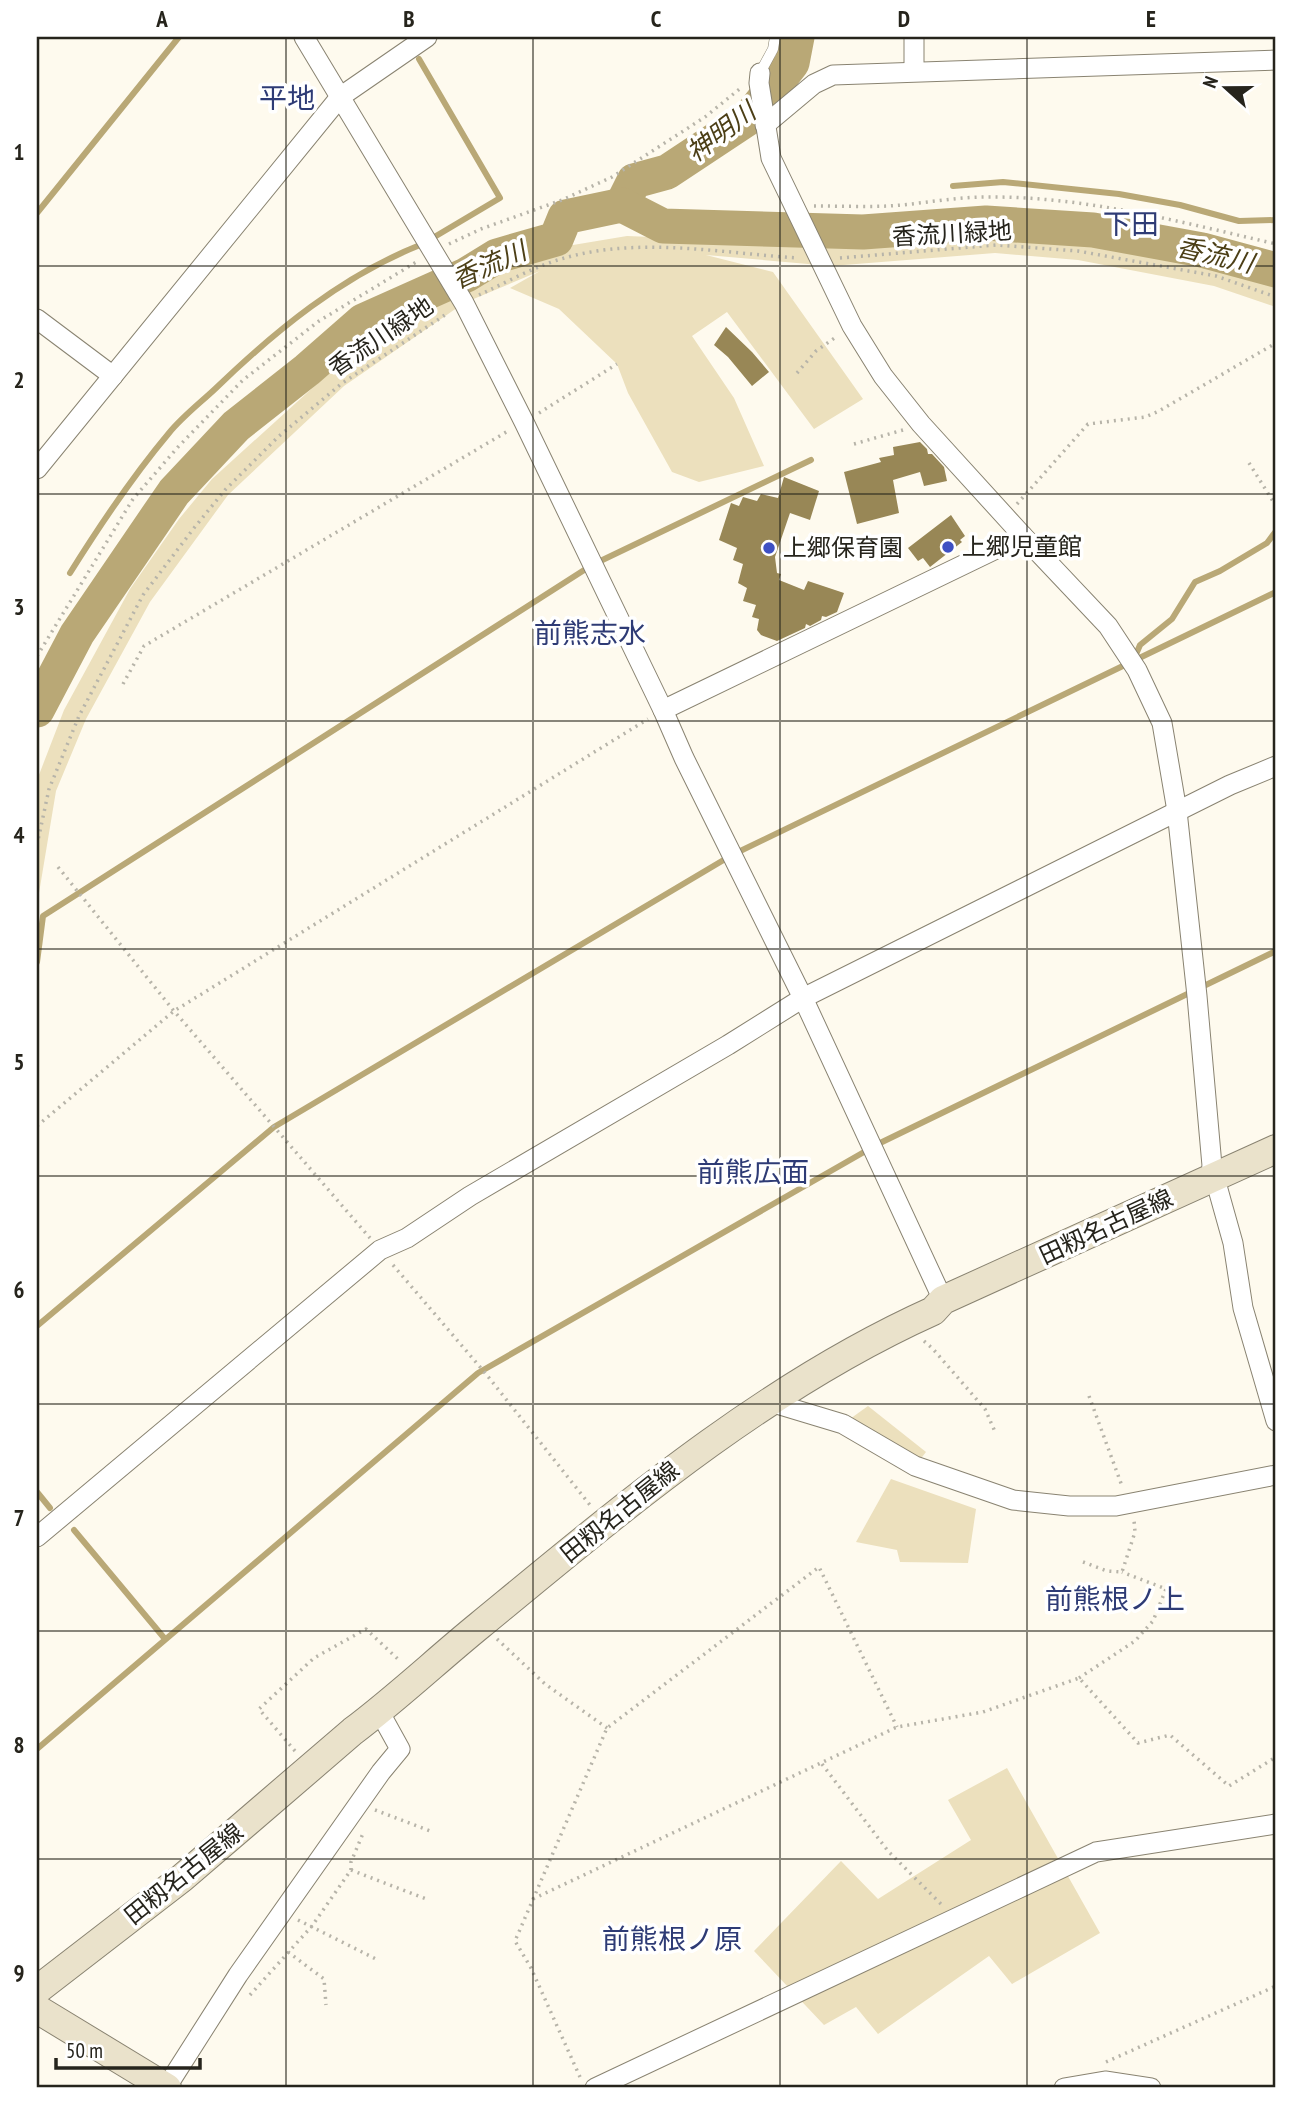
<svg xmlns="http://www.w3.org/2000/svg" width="1313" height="2125" font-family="'PT Sans Narrow','Noto Sans JP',sans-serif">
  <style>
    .green { fill: #ece0bd }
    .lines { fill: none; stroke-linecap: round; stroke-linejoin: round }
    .stream { stroke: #b9a876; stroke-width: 6 }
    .river { stroke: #b9a876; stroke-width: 35 }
    .building { fill: #988756 }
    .service-casing { stroke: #898371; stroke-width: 11 }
    .minor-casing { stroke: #898371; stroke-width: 21 }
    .secondary-casing { stroke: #898371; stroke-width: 30 }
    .path { stroke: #b7b4a9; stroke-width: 3.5; stroke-dasharray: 2 5; stroke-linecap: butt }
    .service { stroke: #fff; stroke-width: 10 }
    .minor { stroke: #fff; stroke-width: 19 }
    .secondary { stroke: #eae2cb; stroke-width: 28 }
    .grid { fill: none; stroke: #26241c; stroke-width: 2; stroke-opacity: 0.55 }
    .poi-dot { fill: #3e50c3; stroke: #fff; stroke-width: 2.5 }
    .labels { text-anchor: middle; stroke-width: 7; stroke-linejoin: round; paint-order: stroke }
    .street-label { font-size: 24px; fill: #26241c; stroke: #fff }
    .poi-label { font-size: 24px; fill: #26241c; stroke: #fff; text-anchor: start }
    .water-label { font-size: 26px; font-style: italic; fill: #4c3f17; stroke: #fff }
    .quarter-label { font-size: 28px; fill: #2e3b75; stroke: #fff }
    .neatline { fill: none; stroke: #26241c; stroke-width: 2.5 }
    .grid-label { font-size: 23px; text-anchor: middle; font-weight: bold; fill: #26241c }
  </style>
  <rect width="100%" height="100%" fill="#fefaee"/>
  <g class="green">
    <path d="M995,235L1080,241L1221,266L1276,285V307L1214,286L1078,260L995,253L831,266L706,255L773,272L863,399L814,429L727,312L692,336L734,398L764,466L699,482L672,472L628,393L617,364L559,309L510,288L540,271L464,303L344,386L228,495L150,602L86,719L56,791L37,905V780L64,710L130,589L179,519L212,479L330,372L447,295L540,252L561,247L627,236L825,244Z"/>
    <path d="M868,1406L926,1452L915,1466L843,1424Z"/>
    <path d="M891,1479L976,1509L968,1563L900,1562L897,1550L856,1542Z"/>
    <path d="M1007,1768L1100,1933L1012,1984L989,1956L878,2034L856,2007L824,2025L754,1951L841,1861L878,1899L971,1840L948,1800Z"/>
  </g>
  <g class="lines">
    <g class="stream">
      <path d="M419,59L500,198L436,236"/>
      <path d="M953,186L1003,182L1119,194L1180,205L1239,221L1276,220"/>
      <path d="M37,213L179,37"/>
      <path d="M70,573C100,525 132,477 169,433C182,417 200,403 215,389C275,331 342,276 420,245"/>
      <path d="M1134,659L1140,645L1172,619L1195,582L1220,571L1267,543L1276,531"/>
      <path d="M37,962L43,916L592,565L811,460"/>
      <path d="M37,1326L274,1127L732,855L1276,592"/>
      <path d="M37,1492L50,1508"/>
      <path d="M74,1530L165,1639"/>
      <path d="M37,1749L478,1373L878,1144L1276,951"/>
    </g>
    <g class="river">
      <path d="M622,205L634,181L667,172L750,117L792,63L797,37"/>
      <path d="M37,710L77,634L174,492L236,426L307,370L363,321L466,275L497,256L556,239L565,217L622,205L663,226L863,232L986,223L1093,230L1202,250L1276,270"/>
    </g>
  </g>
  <g class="building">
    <path d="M726,327L752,352L769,372L752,386L728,357L714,345Z"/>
    <path d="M920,442L927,449L928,454H932L944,467L947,481L924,486L920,472L893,480L899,513L857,524L844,472L881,462L879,458L894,455L893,447Z"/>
    <path d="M784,477L819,491L810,520L790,513L775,557L777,573L781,574L779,580L804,590L808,581L844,593L837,612L826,617L822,616L821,620L810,626L806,624L805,628L777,641L761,635L757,630L759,619L752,617L756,605L743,601L747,588L738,583L743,564L733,560L737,548L719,540L731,503L739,506L743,497L757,501L761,494L778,498Z"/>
    <path d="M951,515L965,536L960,540L962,542L930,567L923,558L918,561L908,548Z"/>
  </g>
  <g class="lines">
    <g class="service-casing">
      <path id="service" d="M760,73L773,49L775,37"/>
    </g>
    <g class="minor-casing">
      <g id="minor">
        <path d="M304,37L464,303L524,422L663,710L684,758L803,998L943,1300"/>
        <path d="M914,37V71"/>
        <path d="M760,73L759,83L771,158L852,326L883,376L921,424L1023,536L1108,626L1137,670L1162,723L1177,811L1197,996L1213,1177"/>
        <path d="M765,125L814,84L833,75L1276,60"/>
        <path d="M37,319L113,376"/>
        <path d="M37,469L340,97L427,37"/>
        <path d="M663,710L1023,536"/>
        <path d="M1212,1168L1233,1243L1243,1308L1276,1421"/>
        <path d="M770,1402L843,1424L915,1466L1013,1500L1069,1506H1116L1276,1475"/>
        <path d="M37,1537L380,1250L407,1238L470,1196L728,1045L803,998L1230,785L1276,766"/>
        <path d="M166,2088L238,1975L381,1772L400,1749L379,1711"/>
        <path d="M595,2088L1096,1852L1276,1824"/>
        <path d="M1064,2088L1105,2081L1151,2088"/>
      </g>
    </g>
    <g class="secondary-casing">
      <g id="secondary">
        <path d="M37,1990L182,1878L353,1731C397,1698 437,1660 480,1625C621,1509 764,1387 933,1311L943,1300L1276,1149"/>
        <path d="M37,2009L167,2088"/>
      </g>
    </g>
    <g class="path">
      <path d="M814,206C839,206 865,207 889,206C921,204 954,197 986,197C1084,196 1181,222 1276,244"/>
      <path d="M449,244L481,229L562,200L612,177L705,117L742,87"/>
      <path d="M840,258L996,245L1078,251L1216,276L1276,297"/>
      <path d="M479,295C507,282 537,265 568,257C643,237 721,253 798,258"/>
      <path d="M797,373L816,351L836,337"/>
      <path d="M539,413L617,364"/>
      <path d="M854,444L903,430"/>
      <path d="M1249,463L1276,506"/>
      <path d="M1017,504L1088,424L1145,417L1159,411L1276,343"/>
      <path d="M37,656L133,499L178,447L243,380L319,321L418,261"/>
      <path d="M123,684L144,646L508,431"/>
      <path d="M37,845L49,789L79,716L143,595L194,528L225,490L278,437L341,384L448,313"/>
      <path d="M58,867L174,1011L370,1238"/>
      <path d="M37,1126L174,1011L648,719"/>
      <path d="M393,1265L486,1374L590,1505"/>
      <path d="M924,1341L933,1349L985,1409L996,1434"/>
      <path d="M1089,1396L1122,1486"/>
      <path d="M1083,1562L1107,1571L1122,1572L1135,1532L1134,1520"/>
      <path d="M497,1639L545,1684L607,1728"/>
      <path d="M1079,1678L1135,1641L1153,1621L1166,1589L1122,1572"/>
      <path d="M295,1751L259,1709L314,1658L366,1629L401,1662"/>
      <path d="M822,1764L888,1851L941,1904"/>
      <path d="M375,1810L430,1831"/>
      <path d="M351,1870L429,1900"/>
      <path d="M533,1899L897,1727L983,1712L1079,1678L1138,1743L1170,1735L1229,1786L1276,1757"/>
      <path d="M298,1920L376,1959"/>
      <path d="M288,1952L324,1979L326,2005"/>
      <path d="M250,1995L312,1926L351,1870V1862L364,1831"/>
      <path d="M1106,2062L1276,1986"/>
      <path d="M580,2077L531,1968L515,1941L607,1728L819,1567L897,1727"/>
    </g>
    <use href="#service" class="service"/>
    <use href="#minor" class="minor"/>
    <use href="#secondary" class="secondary"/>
  </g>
  <path class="grid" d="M286,37V2088M533,37V2088M780,37V2088M1027,37V2088M37,266H1276M37,494H1276M37,721H1276M37,949H1276M37,1176H1276M37,1404H1276M37,1631H1276M37,1859H1276"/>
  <g class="poi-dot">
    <circle cx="948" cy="547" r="7"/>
    <circle cx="769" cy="548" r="7"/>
  </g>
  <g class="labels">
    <g class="street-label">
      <text transform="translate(952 234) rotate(-3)" y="8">香流川緑地</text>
      <text transform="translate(381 337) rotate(-34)" y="8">香流川緑地</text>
      <text transform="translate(1106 1227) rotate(-25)" y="8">田籾名古屋線</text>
      <text transform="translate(620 1512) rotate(-39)" y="8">田籾名古屋線</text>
      <text transform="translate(184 1874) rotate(-39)" y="8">田籾名古屋線</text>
    </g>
    <g class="poi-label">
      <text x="962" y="555">上郷児童館</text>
      <text x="783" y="556">上郷保育園</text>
    </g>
    <g class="water-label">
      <text transform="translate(721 132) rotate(-37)" y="9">神明川</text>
      <text transform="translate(1215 255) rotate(13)" y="9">香流川</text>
      <text transform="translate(489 265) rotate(-24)" y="9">香流川</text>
    </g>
    <g class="quarter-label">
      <text x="287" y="108">平地</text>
      <text x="1131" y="234">下田</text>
      <text x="590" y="643">前熊志水</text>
      <text x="753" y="1182">前熊広面</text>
      <text x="1115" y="1609">前熊根ノ上</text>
      <text x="672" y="1949">前熊根ノ原</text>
    </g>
  </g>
  <rect width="1313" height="2125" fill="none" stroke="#ffffff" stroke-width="77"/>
  <g transform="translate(1226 88) rotate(291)" stroke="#ffffff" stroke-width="5" paint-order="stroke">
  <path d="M0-5L12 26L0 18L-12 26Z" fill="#26241c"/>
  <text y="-10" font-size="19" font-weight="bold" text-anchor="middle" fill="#26241c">N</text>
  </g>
  <path d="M56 2058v10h144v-10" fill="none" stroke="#26241c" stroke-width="3.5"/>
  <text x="66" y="2058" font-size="21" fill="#26241c" stroke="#ffffff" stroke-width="5" paint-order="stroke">50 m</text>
  <rect x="38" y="38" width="1236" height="2048" class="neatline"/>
  <g class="grid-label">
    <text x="162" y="27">A</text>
    <text x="409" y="27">B</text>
    <text x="656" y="27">C</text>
    <text x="904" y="27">D</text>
    <text x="1151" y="27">E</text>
    <text x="19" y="160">1</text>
    <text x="19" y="388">2</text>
    <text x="19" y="615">3</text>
    <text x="19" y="843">4</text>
    <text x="19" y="1070">5</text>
    <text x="19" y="1298">6</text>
    <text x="19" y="1526">7</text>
    <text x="19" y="1753">8</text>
    <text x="19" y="1981">9</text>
  </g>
</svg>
